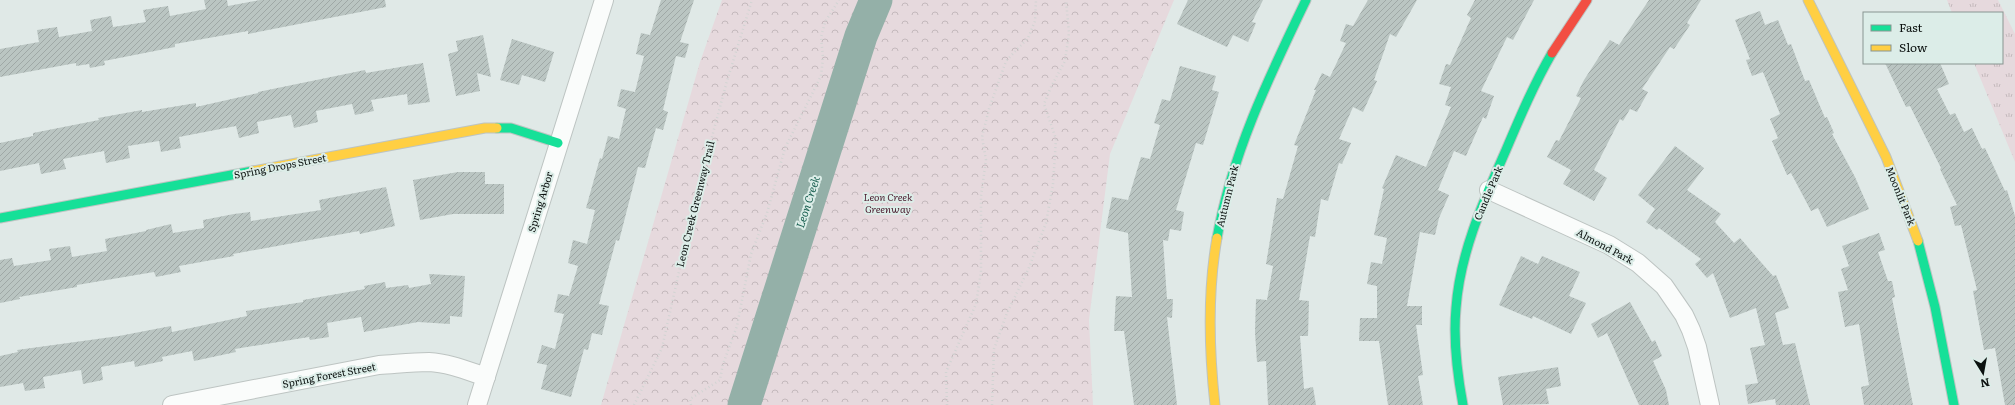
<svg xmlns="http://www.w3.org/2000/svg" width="2015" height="405" font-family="Literata,serif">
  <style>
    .grass { fill: url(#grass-tufts) }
    .park { fill: url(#park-crowns) }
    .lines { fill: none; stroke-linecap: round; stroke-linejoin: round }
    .river { stroke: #94b0a8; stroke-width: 33 }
    .building { fill: url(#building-hatch) }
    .street-casing { stroke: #bdc4c2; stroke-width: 20 }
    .fast-casing { stroke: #bdc4c2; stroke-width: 11 }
    .slow-casing { stroke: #bdc4c2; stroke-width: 11 }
    .jam-casing { stroke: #bdc4c2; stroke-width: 11 }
    .path { stroke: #d2d4d3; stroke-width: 2.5; stroke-dasharray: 1 3; stroke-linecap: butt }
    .street { stroke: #fafcfb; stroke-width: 18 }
    .fast { stroke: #16e098; stroke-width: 9 }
    .slow { stroke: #ffcf43; stroke-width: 9 }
    .jam { stroke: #f24e42; stroke-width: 9 }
    .labels { text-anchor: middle; stroke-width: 4; stroke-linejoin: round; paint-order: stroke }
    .street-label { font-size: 10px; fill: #0b110f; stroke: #dcede8 }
    .park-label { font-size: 10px; font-style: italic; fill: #4f2133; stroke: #dcede8 }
    .water-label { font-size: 11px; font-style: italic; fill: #1a6051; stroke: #dcede8 }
  </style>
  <defs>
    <pattern id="grass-tufts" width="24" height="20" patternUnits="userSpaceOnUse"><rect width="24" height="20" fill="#e6d9dd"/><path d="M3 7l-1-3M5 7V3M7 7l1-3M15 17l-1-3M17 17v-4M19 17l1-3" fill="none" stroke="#c4b9bc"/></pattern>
    <pattern id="park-crowns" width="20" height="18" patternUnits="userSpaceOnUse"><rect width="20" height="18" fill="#e6d9dd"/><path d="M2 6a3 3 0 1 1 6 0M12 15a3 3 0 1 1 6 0" fill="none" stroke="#c4b9bc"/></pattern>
    <pattern id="building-hatch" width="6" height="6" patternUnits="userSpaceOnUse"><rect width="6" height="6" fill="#bac5c2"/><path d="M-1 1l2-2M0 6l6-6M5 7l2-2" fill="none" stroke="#9fa8a6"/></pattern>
  </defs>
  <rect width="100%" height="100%" fill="#e0e9e7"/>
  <path class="grass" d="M1947,0H1998L2015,34V162L1974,63H2002V13H1952Z"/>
  <path class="park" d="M722,0H1174L1110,154L1089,320L1093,405H601L700,62Z"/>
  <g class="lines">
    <path class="river" d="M744,405L861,36L876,0"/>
  </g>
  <g class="building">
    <path d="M204,0H227L228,6L260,0H385L386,7L248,34V31L175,44V47L104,61L105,65L90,68L89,64L76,66V63L0,77V49L39,42L37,30L57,27L59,37L92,31L90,20L111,16L113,27L146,22L143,10L168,6L170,16L206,9Z"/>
    <path d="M661,0H694L680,42L689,44L685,58L676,56L663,110L668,112L663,130L656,128L645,168L638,167L619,241L616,240L599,304L609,306L602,335L592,333L588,350L584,349L571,397L541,389L547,365L537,363L542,345L555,349L564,314L554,312L558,294L569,296L578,266L568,263L573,240L587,244L595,210L586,208L600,158L602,159L608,136L619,139L626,109L617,106L621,89L635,92L644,56L636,54L641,33L650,35Z"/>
    <path d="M1188,0H1263L1252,22L1256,23L1248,42L1233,35L1227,47L1177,24Z"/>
    <path d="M1368,0H1417L1396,37L1390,34L1374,80L1377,81L1363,112L1353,107L1339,139L1351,143L1342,164L1339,163L1328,201L1321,199L1315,237L1310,236L1299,300L1309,301L1308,336H1300L1304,389L1313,387L1316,405H1268L1266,361L1257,362L1255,332L1256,299L1267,300L1273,266L1266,264L1277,198L1283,199L1298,146L1294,145L1316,90H1314L1322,73L1330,77L1346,43L1340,41L1346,24L1353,26Z"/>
    <path d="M1475,0H1534L1513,40L1507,37L1481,91L1494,96L1486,119L1483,117L1466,156L1454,151L1438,190L1449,195L1439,218L1435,235L1420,232L1407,306H1422V325H1416L1423,375L1418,376L1423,405H1388L1379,341H1359L1360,318H1377V286L1367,284L1371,262L1382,264L1387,238L1374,235L1384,189L1382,188L1396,155L1426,167L1451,107L1445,105L1451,87L1439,84L1446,64L1450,65L1471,18L1467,15Z"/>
    <path d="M1649,0H1701L1687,23L1690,25L1674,49L1670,47L1642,89L1648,92L1637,112L1630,109L1623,121L1620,119L1594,170L1607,178L1594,201L1563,184L1571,170L1547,157L1556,140L1559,141L1581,98L1576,96L1584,80L1610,40L1619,45Z"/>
    <path d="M1760,11L1765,25L1778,20L1788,45L1791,44L1805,81L1809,80L1825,118L1827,117L1834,133L1832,134L1855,177L1869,209L1827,227L1818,208L1811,211L1791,173L1787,175L1772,141L1778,138L1770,119L1780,114L1763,72L1752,76L1746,60L1750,59L1735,20Z"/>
    <path d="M483,35L491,77L477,73L480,91L456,96L448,54L458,51L456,41Z"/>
    <path d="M512,39L554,52L545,82L522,75L519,85L500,80Z"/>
    <path d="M423,63L430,102L408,105L407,94L371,100L374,111L355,115L352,104L316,111L318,122L294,128L291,115L257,122L259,133L239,138L236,126L179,137L181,148L161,152L159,141L128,146L130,158L106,163L104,151L63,159L66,169L41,174L39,163L0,171V143L33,136V133L99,120L98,118L142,110V112L196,103V107L258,93V92L365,70L366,73Z"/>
    <path d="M1885,63H1940L1949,84L1937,89L1950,115L1955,113L1964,132L1972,128L1982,149L1985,148L2005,191L2007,190L2015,216V405H2005L1995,348L1984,350L1973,291L1977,290L1961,225L1955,226L1950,207L1957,205L1940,169L1941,168L1910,106L1906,107Z"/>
    <path d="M1180,66L1216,76L1212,90L1219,92L1203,145L1196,143L1176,210L1184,212L1181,231L1170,229L1168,241L1163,240L1167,299H1173L1172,318L1167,317L1177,405H1134L1124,331H1114L1116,296L1132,297L1128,233L1106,228L1112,197L1128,200L1141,157L1150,159L1160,125L1154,123L1162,99L1170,101Z"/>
    <path d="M1675,146L1704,168L1687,190L1721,214L1715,222L1734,243L1740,238L1773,276L1776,275L1789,308L1775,313L1783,345L1795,343L1810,405H1776L1775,399L1748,404L1745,385L1758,383L1750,348L1765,345L1756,308L1730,318L1713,273L1707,278L1695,264L1701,259L1659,228L1657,230L1646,222L1655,209L1638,195Z"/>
    <path d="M458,172H485V184H504V214H453L420,220L413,180Z"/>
    <path d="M386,187L395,226L360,234L359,231L233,254L234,256L179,266L181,272L156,277L154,272L77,285V287L19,297L20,299L0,303V260L12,258L14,266L51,260L49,249L70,246L72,257L107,251L105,239L146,231V230L171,224L173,233L204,228L203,220L234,214L250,212L251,221L321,210L319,200Z"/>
    <path d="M1879,233L1885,250L1878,252L1888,281H1892L1895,297L1892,298L1913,405H1864L1861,387L1869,385L1859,324L1845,327L1838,292L1848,290L1841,269L1849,266L1842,246Z"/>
    <path d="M1521,256L1538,264L1542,256L1580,272L1569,296L1586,303L1571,334L1533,316L1532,319L1499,305Z"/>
    <path d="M429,274L465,276L462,317L450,316V324L418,322L364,332L361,317L327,323L329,337L310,340L309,337L235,349L236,352L194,361L192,351L162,357L163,361L135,367L134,361L101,367L103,380L83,384L81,370L43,377L45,388L25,391L23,383L0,387V356L18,352L17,350L119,336L171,326L172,332L247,316L246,311L303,302V300L365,289L364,286L385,282L386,288L408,285L409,288L431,284Z"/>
    <path d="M1630,302L1652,342L1655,340L1662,356L1653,361L1666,390L1669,405H1639L1607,333L1598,338L1591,324Z"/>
    <path d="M1558,367L1561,386L1546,389L1549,404L1503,405L1498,377Z"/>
  </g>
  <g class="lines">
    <g class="street-casing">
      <g id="street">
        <path d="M1489,190L1609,245L1638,263L1664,286L1684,315L1691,330L1697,347L1710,405"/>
        <path d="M172,405L379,365C396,364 412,362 429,362C449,363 468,371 486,377"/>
        <path d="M477,405L604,0"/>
      </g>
    </g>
    <g class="fast-casing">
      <g id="fast">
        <path d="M497,128H511L558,143"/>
        <path d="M0,218L253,171"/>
        <path d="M1217,238C1232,153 1269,77 1306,0"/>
        <path d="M1918,241L1935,307L1954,405"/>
        <path d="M1463,405C1457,373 1453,341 1456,308C1460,252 1484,200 1506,150C1520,117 1534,84 1552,53"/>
      </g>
    </g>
    <g class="slow-casing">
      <g id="slow">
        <path d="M1808,0L1886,157L1918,241"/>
        <path d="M253,171L485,128H497"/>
        <path d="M1215,405C1209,350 1207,294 1217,238"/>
      </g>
    </g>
    <g class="jam-casing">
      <path id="jam" d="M1552,53L1587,0"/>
    </g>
    <g class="path">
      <path d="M634,405L662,348L695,200L727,81L752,0"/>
      <path d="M691,405L690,399L720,380L723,364L737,326L751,254L767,213L785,148L821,76L823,58L821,37L825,22L839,0"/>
      <path d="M947,405L946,372L976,304L981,272V196L986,160L982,137L989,109L1006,61L1028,38L1035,21L1036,0"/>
      <path d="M992,405L994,349L1007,313L1028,270L1046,223L1053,184L1056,139L1044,104L1051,87L1065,61L1069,33L1066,0"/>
    </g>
    <use href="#street" class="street"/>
    <use href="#fast" class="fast"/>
    <use href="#slow" class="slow"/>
    <use href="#jam" class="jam"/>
  </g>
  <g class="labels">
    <g class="street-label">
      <text transform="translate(280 166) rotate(-11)" y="4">Spring Drops Street</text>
      <text transform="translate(1488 193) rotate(-67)" y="4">Candle Park</text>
      <text transform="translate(1227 196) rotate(-76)" y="4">Autumn Park</text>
      <text transform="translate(1901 196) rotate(68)" y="4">Moonlit Park</text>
      <text transform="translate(540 202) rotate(-73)" y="4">Spring Arbor</text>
      <text transform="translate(695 204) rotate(-76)" y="4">Leon Creek Greenway Trail</text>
      <text transform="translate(1605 246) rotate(28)" y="4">Almond Park</text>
      <text transform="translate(329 375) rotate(-11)" y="4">Spring Forest Street</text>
    </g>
    <g class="park-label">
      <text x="888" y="201">Leon Creek<tspan x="888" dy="12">Greenway</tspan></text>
    </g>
    <g class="water-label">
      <text transform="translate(808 202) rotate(-72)" y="4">Leon Creek</text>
    </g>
  </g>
  <rect x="1863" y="12" width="140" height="52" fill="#dcede8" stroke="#889591"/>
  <rect x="1871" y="25" width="20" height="6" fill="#16e098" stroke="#889591"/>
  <text x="1899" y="32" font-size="12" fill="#0b110f">Fast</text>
  <rect x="1871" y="45" width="20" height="6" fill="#ffcf43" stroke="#889591"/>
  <text x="1899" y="52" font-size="12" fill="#0b110f">Slow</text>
  <g transform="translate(1983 373) rotate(169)" stroke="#dcede8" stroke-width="3" paint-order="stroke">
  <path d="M0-3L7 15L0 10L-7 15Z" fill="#0b110f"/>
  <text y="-6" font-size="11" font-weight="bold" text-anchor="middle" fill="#0b110f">N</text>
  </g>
</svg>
